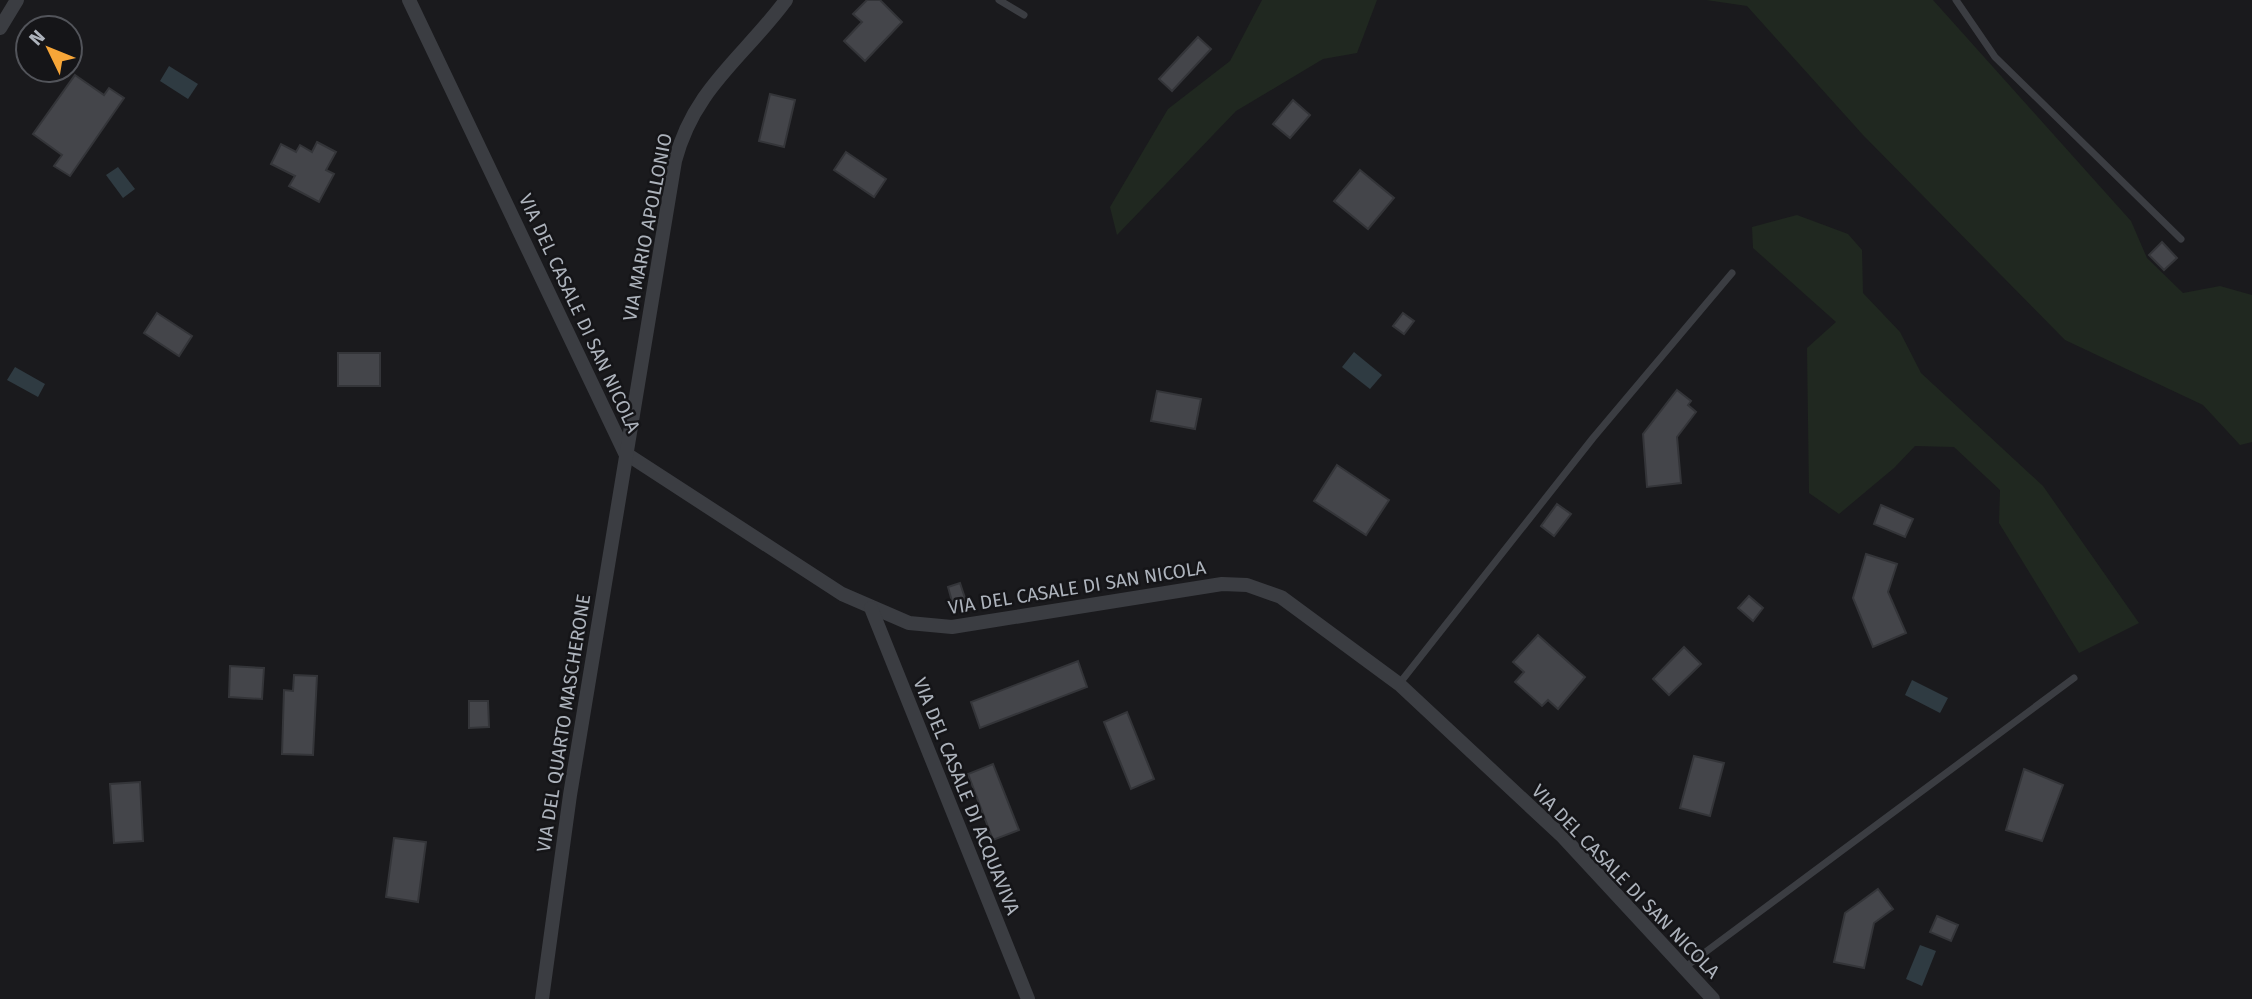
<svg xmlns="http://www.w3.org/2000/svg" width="2252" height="999" font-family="'Fira Sans',sans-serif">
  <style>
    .green { fill: #202820 }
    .water { fill: #2f3b42 }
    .building { fill: #44454a; stroke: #343539; stroke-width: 2 }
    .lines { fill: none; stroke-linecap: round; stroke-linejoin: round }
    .service { stroke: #3b3d42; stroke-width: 7 }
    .minor { stroke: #3b3d42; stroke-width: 14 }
    .labels { text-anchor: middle; stroke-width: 5; stroke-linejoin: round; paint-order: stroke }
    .street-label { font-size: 19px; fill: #adb3bc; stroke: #151518 }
  </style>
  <rect width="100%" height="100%" fill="#1a1a1d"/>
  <g class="green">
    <path d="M1262,0H1377L1357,53L1323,59L1236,111L1117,235L1110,207L1168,109L1230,61Z"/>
    <path d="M1706,0H1933L2131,221L2147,258L2183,293L2220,286L2252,295V442L2240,445L2203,405L2065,340L1863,135L1747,6Z"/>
    <path d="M1797,215L1848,234L1862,250L1863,293L1900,332L1921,373L2043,486L2139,623L2079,653L1999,523L2000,490L1954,447L1915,446L1894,468L1839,514L1809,493L1807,348L1836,322L1753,248L1752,227Z"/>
  </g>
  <g class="water">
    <path d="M169,66L198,84L188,99L160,81Z"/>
    <path d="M118,167L135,189L123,198L106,175Z"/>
    <path d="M1354,352L1382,375L1370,389L1342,367Z"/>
    <path d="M15,367L45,384L38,397L7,380Z"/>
    <path d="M1912,680L1948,698L1940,713L1905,695Z"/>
    <path d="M1920,945L1936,951L1922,986L1906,979Z"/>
  </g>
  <g class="building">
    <path d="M867,0H880L902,22L865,61L844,41L862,22L853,14Z"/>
    <path d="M1198,37L1211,49L1172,91L1159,79Z"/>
    <path d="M75,75L104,95L109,88L124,98L70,176L54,166L62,155L33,134Z"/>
    <path d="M770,94L795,100L784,147L759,141Z"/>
    <path d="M1293,100L1310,115L1290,138L1273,124Z"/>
    <path d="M317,142L336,152L326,170L334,174L319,202L289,186L295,176L271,164L281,144L296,152L300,145L312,152Z"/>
    <path d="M846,152L886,179L874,197L834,170Z"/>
    <path d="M1360,170L1394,198L1368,229L1334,201Z"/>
    <path d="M2162,242L2177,258L2164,270L2149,255Z"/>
    <path d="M157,313L192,336L179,356L144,333Z"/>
    <path d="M1403,313L1414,321L1404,334L1393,326Z"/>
    <rect x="338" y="353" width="42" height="33"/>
    <path d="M1677,390L1691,401L1688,405L1696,412L1677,437L1681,483L1647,487L1643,434Z"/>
    <path d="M1157,391L1201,399L1195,429L1151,421Z"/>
    <path d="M1337,465L1389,500L1366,535L1314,501Z"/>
    <path d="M1557,504L1571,514L1554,536L1541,526Z"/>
    <path d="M1881,505L1913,519L1905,537L1874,524Z"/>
    <path d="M1866,554L1897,564L1888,592L1906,633L1873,647L1853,598Z"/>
    <path d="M960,583L966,601L953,605L948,587Z"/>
    <path d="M1749,596L1763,608L1753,621L1738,608Z"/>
    <path d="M1538,635L1585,677L1558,709L1548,700L1542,706L1515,682L1524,672L1513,662Z"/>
    <path d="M1684,647L1701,664L1669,695L1653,679Z"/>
    <path d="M1078,661L1087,687L980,728L971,702Z"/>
    <path d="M230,666L264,668L262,699L229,697Z"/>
    <path d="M294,675L317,676L313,755L282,754L284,690L293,691Z"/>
    <path d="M469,701H488L489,727L469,728Z"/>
    <path d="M1127,712L1154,779L1131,789L1104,722Z"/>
    <path d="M1694,756L1724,763L1710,816L1680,808Z"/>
    <path d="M993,764L1019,830L993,840L968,774Z"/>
    <path d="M2024,769L2063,785L2042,841L2006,830Z"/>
    <path d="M140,782L143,841L114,843L110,784Z"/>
    <path d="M394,838L426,842L418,902L386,897Z"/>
    <path d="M1878,889L1893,909L1874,923L1864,968L1834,962L1845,913Z"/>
    <path d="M1937,916L1958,925L1951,941L1930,932Z"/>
  </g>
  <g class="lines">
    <g class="service">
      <path d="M999,0L1024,15"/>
      <path d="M1956,0L1995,57L2181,239"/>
      <path d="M1399,684L1593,438L1732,273"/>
      <path d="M1684,968L2074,678"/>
    </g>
    <g class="minor">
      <path d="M409,0L625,453L842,594L909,623L952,627L1222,584L1247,585L1281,597L1399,684L1563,837L1713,999"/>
      <path d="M0,28L17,0"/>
      <path d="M871,608L1028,999"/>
      <path d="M542,999L570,795L675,161C694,88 744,57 786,0"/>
    </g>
  </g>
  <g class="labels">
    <g class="street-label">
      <text transform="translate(647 227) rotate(-79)" y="7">VIA MARIO APOLLONIO</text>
      <text transform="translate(580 313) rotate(65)" y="7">VIA DEL CASALE DI SAN NICOLA</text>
      <text transform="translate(1077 587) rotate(-9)" y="7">VIA DEL CASALE DI SAN NICOLA</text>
      <text transform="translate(563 723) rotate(-81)" y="7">VIA DEL QUARTO MASCHERONE</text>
      <text transform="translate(967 796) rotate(68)" y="7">VIA DEL CASALE DI ACQUAVIVA</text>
      <text transform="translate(1626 881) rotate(46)" y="7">VIA DEL CASALE DI SAN NICOLA</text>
    </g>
  </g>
  <g transform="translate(49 49) rotate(313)"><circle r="33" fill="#151518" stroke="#52545a" stroke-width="2"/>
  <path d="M0-5L12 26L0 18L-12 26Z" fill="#f7a638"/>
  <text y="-10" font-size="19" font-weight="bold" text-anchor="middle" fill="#adb3bc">N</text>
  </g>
</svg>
